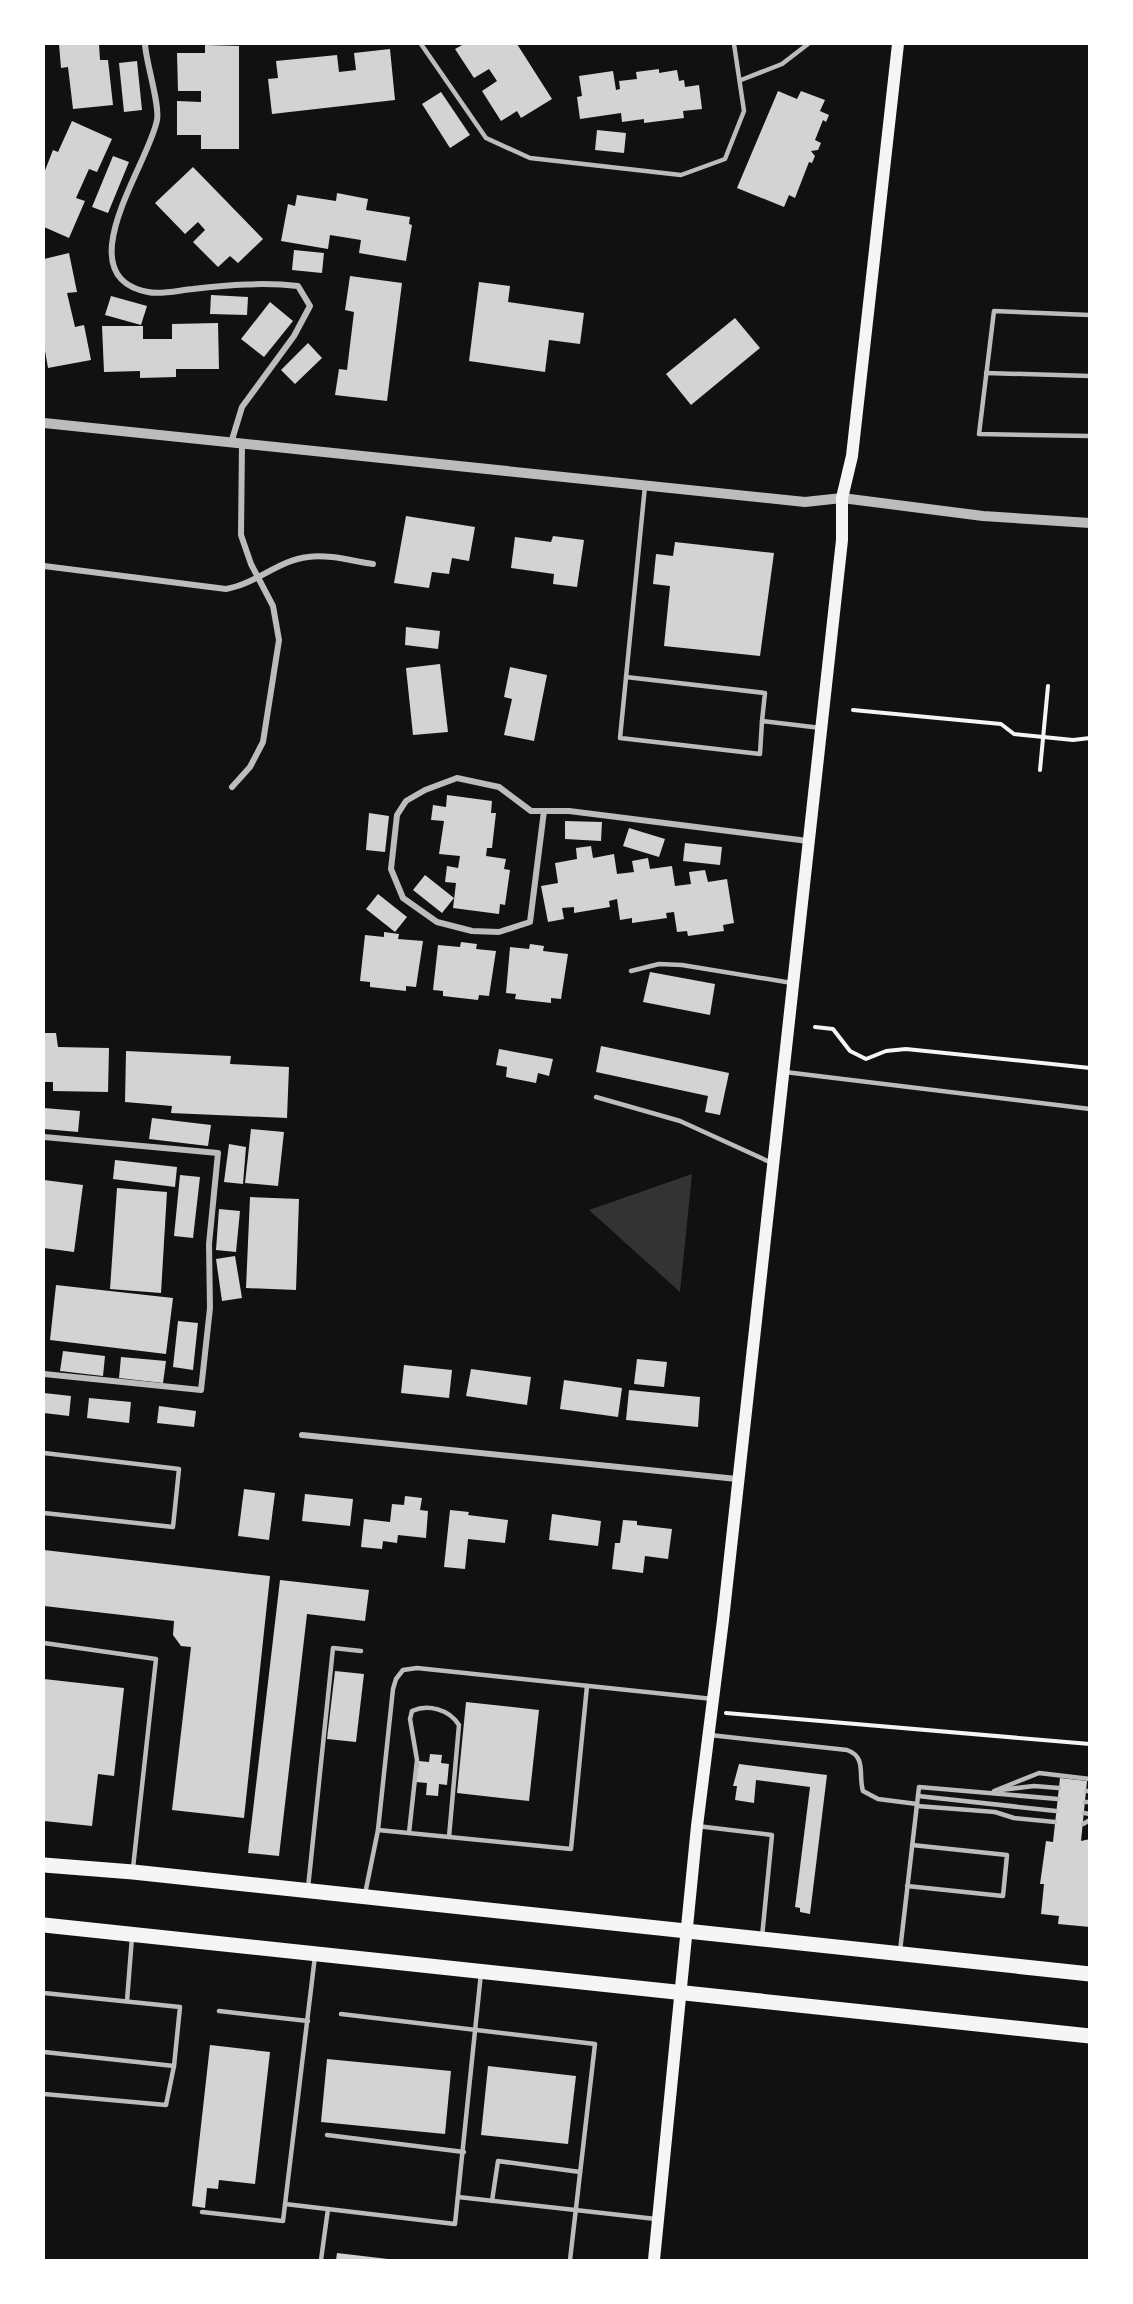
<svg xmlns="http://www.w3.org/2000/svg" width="1133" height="2304" font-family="Ubuntu,sans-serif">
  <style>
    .water { fill: #333 }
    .building { fill: #d3d3d3 }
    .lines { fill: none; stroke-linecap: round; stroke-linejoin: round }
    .path { stroke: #f5f5f5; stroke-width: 4 }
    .service { stroke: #bcbcbc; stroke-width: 4.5 }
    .minor { stroke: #bcbcbc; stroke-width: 6 }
    .tertiary { stroke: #bcbcbc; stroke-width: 10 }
    .secondary { stroke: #f5f5f5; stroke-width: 12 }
    .primary { stroke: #f5f5f5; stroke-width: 15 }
  </style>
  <rect width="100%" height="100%" fill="#111"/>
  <path class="water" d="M692,1174L680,1292L589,1210Z"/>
  <g class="building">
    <path d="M59,44H99L100,60H108L113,105L73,109L68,67L61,68Z"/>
    <path d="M464,44H517L552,99L521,118L517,111L501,121L482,91L497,81L489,69L474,78L455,49Z"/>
    <path d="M205,45L239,46V149H201V135H177V101L201,102V91H178L177,53H205Z"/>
    <path d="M390,49L395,100L272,114L268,79L278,78L276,61L337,55L339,72L356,70L354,53Z"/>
    <path d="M137,61L142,110L124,112L119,63Z"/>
    <path d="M659,69V73L677,70L679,81L684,80L685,87L699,85L702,109L683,111L684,118L644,123V119L622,122L621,113L580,119L577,97L582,96L579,76L613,71L616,90L620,89L619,81L637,79L636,72Z"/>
    <path d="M778,91L797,99L801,91L825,100L820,111L829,115L826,122L823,120L815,140L821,143L818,150L811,151L815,156L812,163L809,162L795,198L789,195L784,207L737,188Z"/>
    <path d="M441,92L470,135L450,148L422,104Z"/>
    <path d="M72,121L112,139L97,172L89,169L76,198L85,201L69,238L44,227V173L53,150L58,152Z"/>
    <path d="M597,130L626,133L624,153L595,150Z"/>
    <path d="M113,156L129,162L108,213L92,207Z"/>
    <path d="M193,167L263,239L238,263L230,256L218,267L193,242L205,230L198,222L185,234L155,203Z"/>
    <path d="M337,193L368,199L366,210L410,217L409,224L412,225L406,261L359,253L361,240L330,235L328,249L281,241L288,204L295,206L297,195L336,201Z"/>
    <path d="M294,250L324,253L322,273L292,270Z"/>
    <path d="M69,253L77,292L67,293L75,327L84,325L91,360L48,368L44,345V259Z"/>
    <path d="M350,276L402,283L387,401L335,395L339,369L347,370L354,312L345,310Z"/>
    <path d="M479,282L510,286L508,302L584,313L580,344L549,340L545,372L469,361Z"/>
    <path d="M211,295L248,297L247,315L210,314Z"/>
    <path d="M111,296L147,306L141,325L105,315Z"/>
    <path d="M270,302L293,321L264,357L241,339Z"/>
    <path d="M735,318L760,348L691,405L666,374Z"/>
    <path d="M218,323L219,369H176V377L140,378V371L104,372L102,326H143V339H172V324Z"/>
    <path d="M308,343L322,358L295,384L281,370Z"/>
    <path d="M406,516L475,527L469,561L452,558L449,574L432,572L429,588L394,583Z"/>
    <path d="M553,536L584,540L577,587L553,584L554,574L511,568L515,537L551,542Z"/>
    <path d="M675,542L774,553L760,656L664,646L670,586L653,584L656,554L673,556Z"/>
    <path d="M406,627L440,631L438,649L405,645Z"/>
    <path d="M440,664L448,732L413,735L406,668Z"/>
    <path d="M510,667L547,675L534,741L504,735L512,699L504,697Z"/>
    <path d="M447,795L492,801L491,813H496L492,848H487L486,856L506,859L504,869L510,870L505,905L500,904L499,914L453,908L456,883L445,882L447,866L458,868L460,856L439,854L444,821L431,820L433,805L446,807Z"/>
    <path d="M369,813L389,816L385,852L366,850Z"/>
    <path d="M565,821L602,822L601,841L565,839Z"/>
    <path d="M629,828L665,839L659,857L623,846Z"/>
    <path d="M685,843L722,847L720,865L683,861Z"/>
    <path d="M591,846L593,858L614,854L617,874L634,872L632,861L648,858L650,869L672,866L675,886L691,884L689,872L705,870L708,882L727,879L734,923L723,925L724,931L688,936L687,931L677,932L674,912L666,913L667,918L632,923V918L620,920L617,899L609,901L610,907L574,913V907L562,908L564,919L548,922L541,886L558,883L555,863L577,859L576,848Z"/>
    <path d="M425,875L454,898L442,913L413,890Z"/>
    <path d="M378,894L407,917L395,932L366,909Z"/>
    <path d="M384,932L399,934L398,939L423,941L416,987L406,986V991L370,987V982L360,981L365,935L384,937Z"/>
    <path d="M461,942L477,944L476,949L496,951L489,996L479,995L478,1000L443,996V991L433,990L438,945L460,947Z"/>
    <path d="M530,944L544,946L543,951L568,954L561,999L551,998V1003L515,999L516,994L506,993L510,947L529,949Z"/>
    <path d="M650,972L715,984L710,1015L643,1002Z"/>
    <path d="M44,1033H56L58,1047L109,1048L108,1092L53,1091V1082H44Z"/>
    <path d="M601,1046L729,1073L720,1115L705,1112L708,1096L596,1072Z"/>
    <path d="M499,1049L553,1059L549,1076L538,1073L536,1083L506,1077L507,1067L496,1065Z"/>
    <path d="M126,1051L231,1056L230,1064L289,1067L287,1118L171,1113L172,1106L125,1102Z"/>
    <path d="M44,1108L80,1111L78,1132L44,1129Z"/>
    <path d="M152,1118L211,1125L208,1146L149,1139Z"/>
    <path d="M251,1129L284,1132L278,1186L245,1183Z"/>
    <path d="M229,1144L246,1147L243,1184L224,1182Z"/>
    <path d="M115,1160L177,1167L175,1187L113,1179Z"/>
    <path d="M180,1175L200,1177L193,1238L174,1236Z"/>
    <path d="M44,1180L83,1185L74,1252L44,1248Z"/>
    <path d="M117,1188L167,1192L161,1293L110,1289Z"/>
    <path d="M250,1197L299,1199L296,1290L246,1288Z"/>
    <path d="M219,1209L240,1211L236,1252L216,1250Z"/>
    <path d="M235,1256L242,1298L222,1301L216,1259Z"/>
    <path d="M56,1285L173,1298L166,1354L50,1340Z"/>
    <path d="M178,1321L198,1323L193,1370L173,1367Z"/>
    <path d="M63,1351L105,1356L103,1376L60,1371Z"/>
    <path d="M121,1357L166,1361L163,1383L119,1378Z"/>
    <path d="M637,1359L667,1362L664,1387L634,1384Z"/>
    <path d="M404,1365L452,1370L449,1398L401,1393Z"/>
    <path d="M471,1369L531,1377L527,1405L466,1396Z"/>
    <path d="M564,1380L622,1388L618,1417L560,1409Z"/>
    <path d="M629,1390L700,1397L698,1427L626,1420Z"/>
    <path d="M44,1393L71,1396L69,1416L44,1413Z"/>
    <path d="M89,1398L131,1402L129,1423L87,1418Z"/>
    <path d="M159,1406L196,1411L194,1427L157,1423Z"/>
    <path d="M244,1489L275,1493L269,1540L238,1536Z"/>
    <path d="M305,1494L353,1499L350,1526L302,1521Z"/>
    <path d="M405,1496L422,1498L420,1510L428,1511L426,1538L398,1535L397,1543L383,1541L382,1549L361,1547L364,1519L390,1522L392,1504L404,1505Z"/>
    <path d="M450,1510L469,1512L468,1515L508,1520L505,1543L468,1539L465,1569L444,1567Z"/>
    <path d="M552,1514L601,1521L598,1546L549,1540Z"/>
    <path d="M623,1520L637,1521V1525L672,1529L668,1559L645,1556L643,1573L612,1569L615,1543H620Z"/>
    <path d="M44,1550L270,1576L244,1818L172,1810L191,1647L181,1646L173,1635L174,1621L44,1606Z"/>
    <path d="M280,1580L369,1590L365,1621L307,1614L279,1856L248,1853Z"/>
    <path d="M335,1671L364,1674L356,1742L327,1739Z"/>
    <path d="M44,1679L124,1688L114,1776L98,1774L92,1826L44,1821Z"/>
    <path d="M466,1702L539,1710L529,1801L457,1793Z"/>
    <path d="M430,1754L442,1755L441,1763L449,1764L447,1785L439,1784L438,1796L426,1795L427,1783L416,1782L419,1761L429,1762Z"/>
    <path d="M739,1764L827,1775L810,1914L800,1912V1908L795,1907L810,1787L756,1780L754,1803L735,1800L737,1786H733Z"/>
    <path d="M1060,1778L1087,1781L1081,1841L1090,1839V1927L1058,1924L1059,1916L1041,1914L1044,1884H1040L1046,1841L1053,1842Z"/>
    <path d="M210,2045L270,2052L255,2184L219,2180L218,2189L207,2188L205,2208L192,2206Z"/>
    <path d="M327,2059L451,2071L445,2134L321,2122Z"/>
    <path d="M488,2066L576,2076L568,2144L481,2135Z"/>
    <path d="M337,2253L388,2259V2260H336Z"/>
  </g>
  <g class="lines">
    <g class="path">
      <path d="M853,710L1001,724L1014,734L1073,740L1090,738"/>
      <path d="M1040,770L1048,686"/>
      <path d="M815,1027L833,1029L850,1051L866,1059L886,1051L906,1049L1090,1068"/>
      <path d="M726,1713L1090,1744"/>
    </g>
    <g class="service">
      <path d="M421,44L486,138L530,158L681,175L725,159L744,111L734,44"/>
      <path d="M741,80L782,64L808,44"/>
      <path d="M1090,315L994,311L979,434L1090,436"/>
      <path d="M986,373L1090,376"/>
      <path d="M645,486L620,738L760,754L762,721L821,728"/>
      <path d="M626,677L765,693L762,721"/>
      <path d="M631,971L659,964L682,965L792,983"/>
      <path d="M785,1072L1090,1109"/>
      <path d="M596,1097L680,1121L772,1163"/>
      <path d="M44,1453L179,1469L173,1527L44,1513"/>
      <path d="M44,1643L156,1659L133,1868"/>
      <path d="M710,1735L847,1750C867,1757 858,1775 863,1791L878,1799L917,1804"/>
      <path d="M1000,1790L1034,1786L1059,1788"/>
      <path d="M994,1791L1039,1773L1090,1779"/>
      <path d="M1086,1791H1090"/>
      <path d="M918,1796L1056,1811"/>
      <path d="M1085,1802H1090"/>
      <path d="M917,1806L995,1812L1014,1818L1055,1822"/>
      <path d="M1084,1813L1090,1814"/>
      <path d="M1083,1824L1090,1820"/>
      <path d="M697,1826L772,1835L762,1937"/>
      <path d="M378,1830L571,1849L587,1686"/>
      <path d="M409,1833L417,1760L410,1719L412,1711C428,1704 449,1709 459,1725L449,1837"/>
      <path d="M907,1886L1003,1896L1007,1855L912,1845"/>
      <path d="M308,1888L333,1648L361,1651"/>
      <path d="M365,1894L378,1830L393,1689L396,1679L403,1670L417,1668L713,1699"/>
      <path d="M900,1951L919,1787L1058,1799"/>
      <path d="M44,1993L180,2007L174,2066L44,2052"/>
      <path d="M127,2001L132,1937"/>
      <path d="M219,2011L308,2021"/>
      <path d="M341,2014L595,2044L570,2260"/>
      <path d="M44,2094L166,2105L174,2066"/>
      <path d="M327,2135L464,2152"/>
      <path d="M458,2197L656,2219"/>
      <path d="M492,2201L498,2161L580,2172"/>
      <path d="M285,2204L455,2224L481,1973"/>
      <path d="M202,2212L283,2221L315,1956"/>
      <path d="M321,2260L328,2209"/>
    </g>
    <g class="minor">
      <path d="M145,44C146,63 160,104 157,120C149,164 65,276 148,292C161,295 180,290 193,289C229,285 263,282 298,286L310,306L294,336L242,407L231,443"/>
      <path d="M44,566L226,589C256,584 279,560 308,557C328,554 353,561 373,564"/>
      <path d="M232,787L250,767L263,742L279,640L273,606L251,564L241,535L242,444"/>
      <path d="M544,811L530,922L499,932L472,931L437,922L403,898L391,869L397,815L406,801L425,790L457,778L499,787L531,811H569L808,841"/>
      <path d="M44,1137L218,1153L209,1244L210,1308L201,1390L44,1374"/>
      <path d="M302,1435L737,1479"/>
    </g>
    <path class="tertiary" d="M44,423L805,502L842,498L983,516L1090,523"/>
    <path class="secondary" d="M654,2260L697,1826L723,1620L842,540V498L852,456L898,44"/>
    <g class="primary">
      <path d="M44,1865L133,1872L1090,1974"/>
      <path d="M44,1925L1090,2036"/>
    </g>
  </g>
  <rect width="1133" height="2304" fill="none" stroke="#ffffff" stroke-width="90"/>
</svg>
